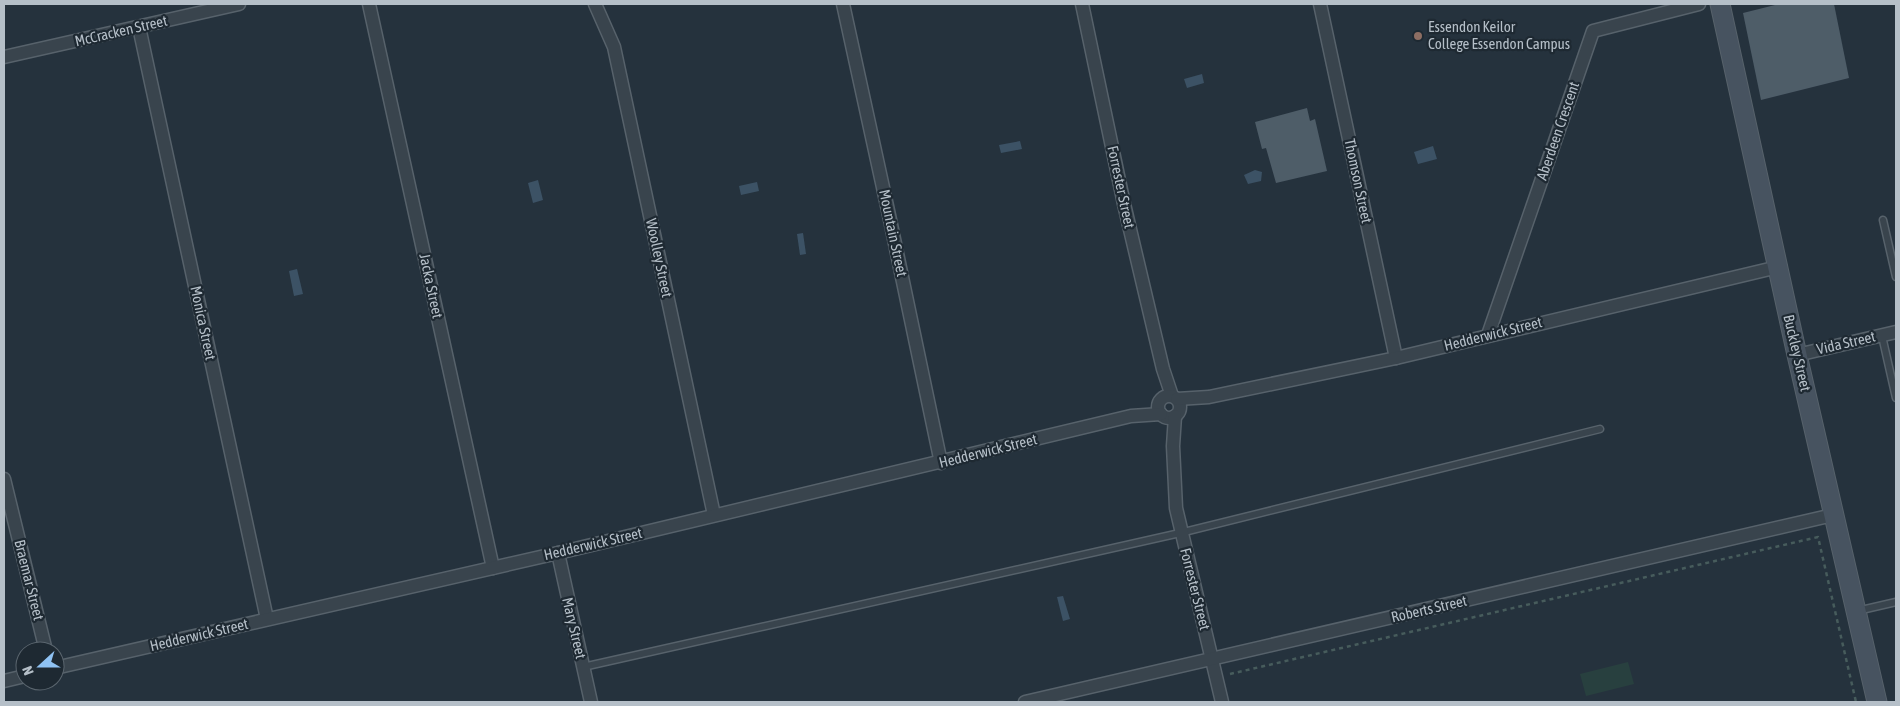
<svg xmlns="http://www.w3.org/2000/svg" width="1900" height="706" font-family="'Asap Condensed',sans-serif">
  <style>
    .green { fill: #28403f }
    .water { fill: #3c5265 }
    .building { fill: #4e5d68 }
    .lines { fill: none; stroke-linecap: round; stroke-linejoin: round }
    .service-casing { stroke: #57626b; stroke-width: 9 }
    .minor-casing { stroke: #57626b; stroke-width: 15 }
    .secondary-casing { stroke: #57626b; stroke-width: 21 }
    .path { stroke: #475c5c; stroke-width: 2.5; stroke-dasharray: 4 4; stroke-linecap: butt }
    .service { stroke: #39444d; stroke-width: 6 }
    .minor { stroke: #39444d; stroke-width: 12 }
    .secondary { stroke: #475360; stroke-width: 19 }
    .education-dot { fill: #8d6e63; stroke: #1e2932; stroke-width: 2 }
    .labels { text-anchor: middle; stroke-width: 4.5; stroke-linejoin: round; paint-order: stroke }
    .poi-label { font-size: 15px; fill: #b5bfc8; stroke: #1e2932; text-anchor: start }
    .street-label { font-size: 15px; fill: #b5bfc8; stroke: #1e2932 }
  </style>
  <rect width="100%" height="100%" fill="#25323d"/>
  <path class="green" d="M1628,662L1634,684L1586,696L1580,674Z"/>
  <g class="water">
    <path d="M1202,74L1204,83L1187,88L1184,79Z"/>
    <path d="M1020,141L1022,149L1001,153L999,145Z"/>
    <path d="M1433,146L1437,159L1418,164L1414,152Z"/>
    <path d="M1255,170L1262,172L1261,181L1248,184L1244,175Z"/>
    <path d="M538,180L543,200L533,203L528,183Z"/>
    <path d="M757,182L759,191L741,195L739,186Z"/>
    <path d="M803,233L806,254L800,255L797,234Z"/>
    <path d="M297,269L303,294L294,296L289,271Z"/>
    <path d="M1063,596L1070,619L1063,621L1057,597Z"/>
  </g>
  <g class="building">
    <path d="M1779,4H1834L1849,78L1761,100L1743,13Z"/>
    <path d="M1307,108L1310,121L1315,119L1327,171L1276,183L1266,148L1262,149L1255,122Z"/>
  </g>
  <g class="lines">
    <g class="service-casing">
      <g id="service">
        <path d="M1883,220L1896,277"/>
        <path d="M1882,336L1896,398"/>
        <path d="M1857,611L1896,602"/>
        <path d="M583,667L1180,533L1600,429"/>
      </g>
    </g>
    <g class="minor-casing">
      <g id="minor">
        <path d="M369,4L493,568"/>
        <path d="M595,4L614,47L714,515"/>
        <path d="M843,4L889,215L941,463"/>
        <path d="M1082,4L1124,204L1163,369L1172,396"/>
        <path d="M1320,4L1396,358"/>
        <path d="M139,27L267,619"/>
        <path d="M4,57L239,4"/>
        <path d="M1488,335L1593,31L1699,4"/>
        <path d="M1797,355L1896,332"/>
        <circle cx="1169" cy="407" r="11"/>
        <path d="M1177,399L1209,397L1396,358L1778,267"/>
        <path d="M1175,416L1173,446L1176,508L1222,702"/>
        <path d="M4,479L46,651"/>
        <path d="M558,553L591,702"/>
        <path d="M55,668L558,553L1131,416L1161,414"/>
        <path d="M4,681L25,676"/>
        <path d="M1025,702L1833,515"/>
      </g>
    </g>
    <g class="secondary-casing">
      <path id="secondary" d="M1720,4L1797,355L1877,702"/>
    </g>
    <path class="path" d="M1230,674L1818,537L1856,702"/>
    <use href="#service" class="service"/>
    <use href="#minor" class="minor"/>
    <use href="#secondary" class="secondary"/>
  </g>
  <circle class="education-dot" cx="1418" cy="36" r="5"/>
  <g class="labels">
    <g class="poi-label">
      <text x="1428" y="32">Essendon Keilor<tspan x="1428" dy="17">College Essendon Campus</tspan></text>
    </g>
    <g class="street-label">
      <text transform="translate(121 31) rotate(-13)" y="5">McCracken Street</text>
      <text transform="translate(1558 131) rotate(-71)" y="5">Aberdeen Crescent</text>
      <text transform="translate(1358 181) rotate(78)" y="5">Thomson Street</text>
      <text transform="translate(1121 187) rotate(78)" y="5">Forrester Street</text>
      <text transform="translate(893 233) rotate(78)" y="5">Mountain Street</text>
      <text transform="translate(659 258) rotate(78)" y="5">Woolley Street</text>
      <text transform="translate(431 286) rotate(78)" y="5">Jacka Street</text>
      <text transform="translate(203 323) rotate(78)" y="5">Monica Street</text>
      <text transform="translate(1493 334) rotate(-14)" y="5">Hedderwick Street</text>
      <text transform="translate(1846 343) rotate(-13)" y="5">Vida Street</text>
      <text transform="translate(1797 353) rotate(77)" y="5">Buckley Street</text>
      <text transform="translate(988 451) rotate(-14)" y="5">Hedderwick Street</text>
      <text transform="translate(593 544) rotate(-13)" y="5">Hedderwick Street</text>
      <text transform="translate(29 580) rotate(76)" y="5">Braemar Street</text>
      <text transform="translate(1195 589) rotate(76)" y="5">Forrester Street</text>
      <text transform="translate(1429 609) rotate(-13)" y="5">Roberts Street</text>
      <text transform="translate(574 628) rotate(77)" y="5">Mary Street</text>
      <text transform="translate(199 635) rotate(-13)" y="5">Hedderwick Street</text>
    </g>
  </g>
  <rect width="1900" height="706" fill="none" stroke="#b5bfc8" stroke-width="10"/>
  <g transform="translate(40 666) rotate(249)"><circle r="24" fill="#1e2932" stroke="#5a656e"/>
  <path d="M0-4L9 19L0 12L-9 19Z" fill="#8fc2f3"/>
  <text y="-8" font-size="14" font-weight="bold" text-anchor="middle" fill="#b5bfc8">N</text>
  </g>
</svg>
